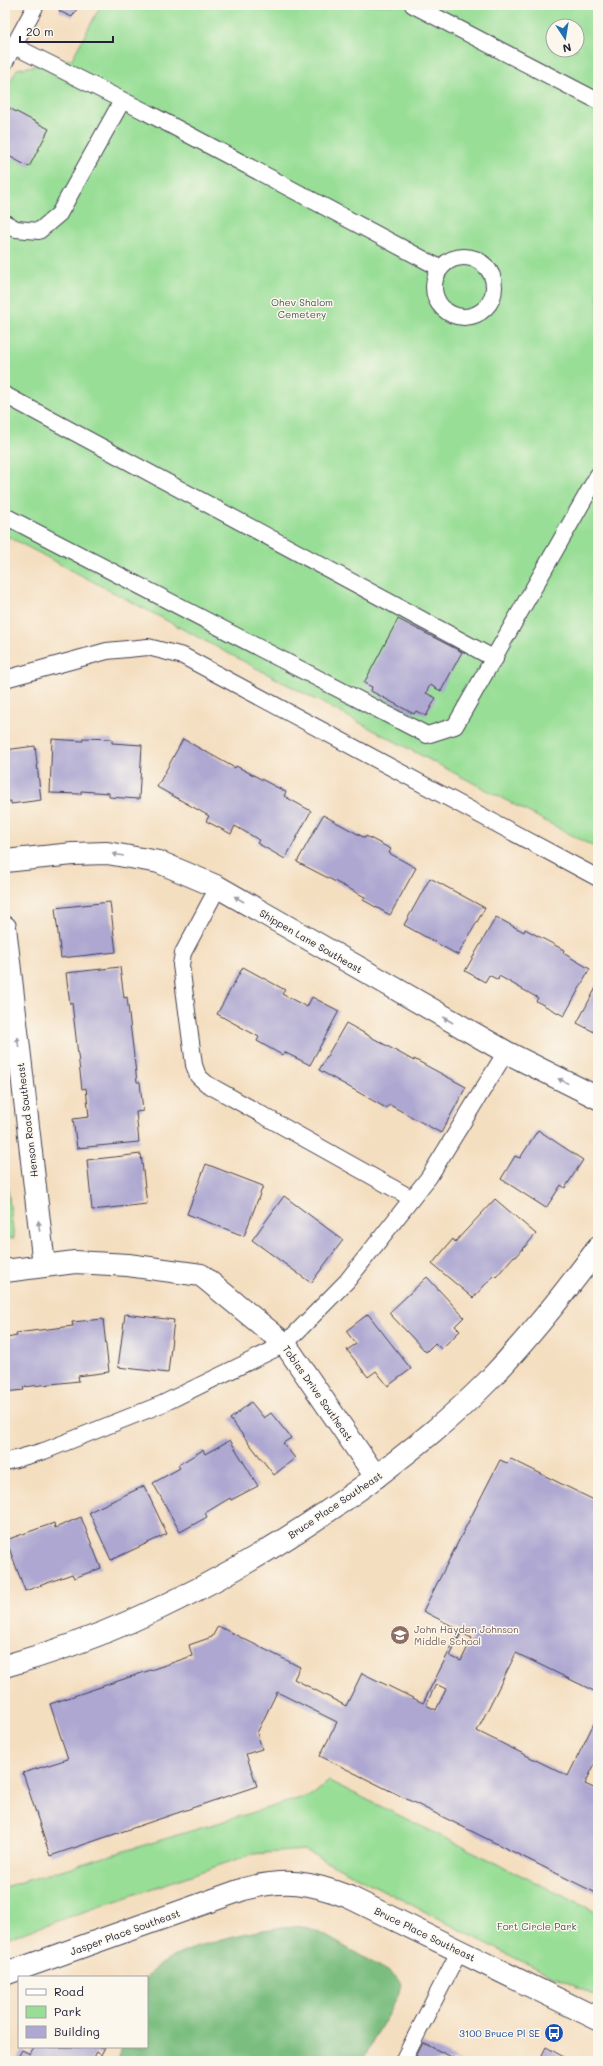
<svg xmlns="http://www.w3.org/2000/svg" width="603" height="2066" font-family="Mali,sans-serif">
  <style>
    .green { fill: #98de96; stroke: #5d8068; fill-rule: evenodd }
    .forest { fill: #7abd7f; stroke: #4e705d }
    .building { fill: #ada7d1; fill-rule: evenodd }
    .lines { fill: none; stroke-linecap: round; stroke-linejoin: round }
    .service-casing { stroke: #423e4f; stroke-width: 18 }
    .minor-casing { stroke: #423e4f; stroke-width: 24 }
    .service { stroke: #fff; stroke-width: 16 }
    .minor { stroke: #fff; stroke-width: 22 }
    .oneway { fill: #9c9ca7 }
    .labels { text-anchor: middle; stroke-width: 3; stroke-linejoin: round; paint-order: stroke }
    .park-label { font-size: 10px; fill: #455a56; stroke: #fbf7ec }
    .street-label { font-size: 10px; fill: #22223b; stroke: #fbf7ec }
    .education-label { font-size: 10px; fill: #785e54; stroke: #fbf7ec; text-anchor: start }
    .transit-label { font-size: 10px; fill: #164399; stroke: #fbf7ec; text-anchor: end }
  </style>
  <rect width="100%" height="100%" fill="#fbf7ec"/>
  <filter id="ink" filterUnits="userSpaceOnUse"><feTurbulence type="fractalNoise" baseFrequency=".025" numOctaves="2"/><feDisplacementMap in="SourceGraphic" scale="8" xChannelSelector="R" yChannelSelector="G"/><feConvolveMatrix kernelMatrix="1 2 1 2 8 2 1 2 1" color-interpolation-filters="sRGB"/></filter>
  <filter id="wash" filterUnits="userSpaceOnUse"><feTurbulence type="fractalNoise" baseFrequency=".012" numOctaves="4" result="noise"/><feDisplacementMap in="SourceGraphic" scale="16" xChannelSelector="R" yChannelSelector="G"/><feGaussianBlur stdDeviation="0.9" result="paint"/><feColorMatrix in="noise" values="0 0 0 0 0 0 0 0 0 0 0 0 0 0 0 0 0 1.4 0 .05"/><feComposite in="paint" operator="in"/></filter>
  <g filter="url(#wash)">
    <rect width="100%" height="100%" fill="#f4dec0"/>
    <g class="green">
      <path d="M101,5H598V849L5,535V91L17,69L72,59ZM553,26H577V50H553Z"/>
      <path d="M5,1167L14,1238L5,1239Z"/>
      <path d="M329,1781L598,1913V1997L515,1958L305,1850L252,1854L5,1939V1887L314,1794Z"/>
    </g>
    <path class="forest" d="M293,1926L309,1928L324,1935L386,1970L396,1977L401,1984L398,1996L362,2061H118L122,2047H147L146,1977C173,1946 252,1930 293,1926Z"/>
    <g id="blocks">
      <g class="building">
        <path d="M62,5H79L72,17L59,11Z"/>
        <path d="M465,5H475L473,9Z"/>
        <path d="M7,107L49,129L29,167L5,154V111Z"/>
        <path d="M398,619L462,652L441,691L430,685L426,693L436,698L426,716L416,711L414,714L371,691L372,687L364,683Z"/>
        <path d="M83,738L112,739V743L142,745L139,799L109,797V793L81,791V794L50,793L52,739L83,741Z"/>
        <path d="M183,739L235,768L236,766L286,792L284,796L311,811L285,859L257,843L259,840L235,826L231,834L206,821L209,816L157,787Z"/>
        <path d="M35,746L41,800L11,804V801L5,802V750Z"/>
        <path d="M323,815L365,838L366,836L391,849L389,853L416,868L390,915L363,900L365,897L297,862Z"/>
        <path d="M430,878L485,908L458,955L404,925Z"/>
        <path d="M110,902L116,952L61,958L55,908Z"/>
        <path d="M496,917L524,932L525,929L564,950L563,953L590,969L564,1016L536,1001L538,998L499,976L498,980L489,975L485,982L465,971Z"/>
        <path d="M120,967L124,998L127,997L137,1082H140L143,1111L136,1112L139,1142L77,1148L73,1119L89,1117L86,1088L82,1089L72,1003L70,1004L66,973Z"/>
        <path d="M243,967L285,990L282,994L307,1007L312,997L339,1011L310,1065L284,1052L282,1055L257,1041L259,1037L217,1014Z"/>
        <path d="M598,984V1034L577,1023Z"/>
        <path d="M346,1023L414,1061V1059L466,1087L441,1133L390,1105L386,1108L319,1070Z"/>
        <path d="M538,1130L583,1160L565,1188L561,1185L546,1208L501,1179L515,1156L520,1158Z"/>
        <path d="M141,1154L147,1204L92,1210L87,1160Z"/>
        <path d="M206,1164L263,1186L244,1236L187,1214Z"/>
        <path d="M284,1196L343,1240L311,1283L252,1240Z"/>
        <path d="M495,1199L536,1234L516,1257L514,1256L496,1277L494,1275L473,1298L432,1264L453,1239L455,1242Z"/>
        <path d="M427,1277L464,1317L455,1326L460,1331L441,1349L435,1343L426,1352L389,1313Z"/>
        <path d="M125,1314L174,1320L168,1373L118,1367Z"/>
        <path d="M368,1314L411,1369L388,1386L376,1371L368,1377L347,1350L356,1344L346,1331Z"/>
        <path d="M103,1319L109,1372L78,1376L79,1381L23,1387L24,1390L5,1392V1328L7,1338L17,1336L16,1333L73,1326L72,1322Z"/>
        <path d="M251,1402L264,1418L271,1413L291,1438L283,1443L295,1458L274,1475L230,1419Z"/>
        <path d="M230,1440L258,1486L231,1500L230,1498L205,1513L207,1517L180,1532L153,1483L180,1468L178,1465L203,1450L205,1454Z"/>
        <path d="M511,1459L598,1502V1693L516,1653L477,1731L568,1776L598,1715V1757L585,1784L598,1790V1894L320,1756L337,1722L277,1692L257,1733L262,1749L246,1754L257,1786L50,1856L23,1773L68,1759L50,1704L192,1656L189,1645L212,1637L218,1626L300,1667L294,1679L346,1706L362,1673L423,1703L460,1630L423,1611L500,1460L507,1463ZM461,1633L472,1638L461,1661L450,1656ZM436,1684L446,1689L436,1710L426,1705Z"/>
        <path d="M144,1486L167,1534L111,1560L89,1512Z"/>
        <path d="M81,1517L101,1568L74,1578L72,1574L25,1591L6,1540L54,1523L55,1528Z"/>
        <path d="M423,2043L425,2044L460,2061H414Z"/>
        <path d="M34,2047H105L101,2055L97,2052L92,2061H16L22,2050L30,2054Z"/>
        <path d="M546,2047L571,2061H539Z"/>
      </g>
    </g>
  </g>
  <g filter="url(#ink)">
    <use href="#blocks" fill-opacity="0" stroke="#423e4f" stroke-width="1"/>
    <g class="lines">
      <g class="service-casing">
        <g id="service">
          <path d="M413,5L598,101"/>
          <path d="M14,46L146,112L440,268"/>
          <path d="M5,62L36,5"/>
          <path d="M5,223L16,229L39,231L59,214L122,101"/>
          <circle cx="464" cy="287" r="30"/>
          <path d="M5,395L495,659"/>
          <path d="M5,516L427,735L455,726L598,475"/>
          <path d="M5,679L107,651L148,647L183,656L598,878"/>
          <path d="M218,887L183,953L181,965L194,1065L198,1076L207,1084L411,1198"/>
          <path d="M5,1462L44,1451L162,1404L285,1344L347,1281L429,1177L506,1052"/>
          <path d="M403,2061L460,1950"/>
        </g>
      </g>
      <g class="minor-casing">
        <g id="minor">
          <path d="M5,861L73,854L107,853L159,862L218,887L506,1052L598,1098"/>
          <path d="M5,927L44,1265"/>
          <path d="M5,1271L75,1262L128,1265L201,1275L285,1344L376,1477"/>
          <path d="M5,1666C136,1630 258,1563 368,1483C410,1451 452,1418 489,1380C529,1338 564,1294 598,1248"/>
          <path d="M5,1974L244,1889C286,1878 310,1882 349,1897L598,2019"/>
        </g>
      </g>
      <use href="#service" class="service"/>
      <use href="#minor" class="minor"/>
    </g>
    <defs><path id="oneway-solid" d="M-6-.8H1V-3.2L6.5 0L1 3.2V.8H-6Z"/></defs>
    <g class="oneway">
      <use href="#oneway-solid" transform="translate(118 855) rotate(-170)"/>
      <use href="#oneway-solid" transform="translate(239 899) rotate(-150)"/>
      <use href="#oneway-solid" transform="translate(448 1020) rotate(-150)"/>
      <use href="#oneway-solid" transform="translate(18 1042) rotate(-97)"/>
      <use href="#oneway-solid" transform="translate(563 1081) rotate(-154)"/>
      <use href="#oneway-solid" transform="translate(39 1226) rotate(-97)"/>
    </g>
  </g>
  <defs>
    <g id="school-disc" transform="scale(1)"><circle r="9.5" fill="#8d6e63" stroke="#fbf7ec"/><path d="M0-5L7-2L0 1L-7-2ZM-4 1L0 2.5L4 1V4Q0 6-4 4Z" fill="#fff"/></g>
    <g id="bus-disc" transform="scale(1)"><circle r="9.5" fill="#1a4fb4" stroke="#fbf7ec"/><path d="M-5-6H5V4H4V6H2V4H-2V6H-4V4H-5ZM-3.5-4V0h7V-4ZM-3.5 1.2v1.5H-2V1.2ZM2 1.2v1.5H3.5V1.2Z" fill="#fff"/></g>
  </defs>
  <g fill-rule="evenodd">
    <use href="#school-disc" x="400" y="1635"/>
    <use href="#bus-disc" x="554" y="2033"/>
  </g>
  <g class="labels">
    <g class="park-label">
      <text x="302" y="306">Ohev Shalom<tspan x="302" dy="12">Cemetery</tspan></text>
      <text x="537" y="1930">Fort Circle Park</text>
    </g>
    <g class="street-label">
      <text transform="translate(311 941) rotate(30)" y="4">Shippen Lane Southeast</text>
      <text transform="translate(27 1120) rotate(-97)" y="4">Henson Road Southeast</text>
      <text transform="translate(318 1393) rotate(55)" y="4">Tobias Drive Southeast</text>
      <text transform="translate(335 1505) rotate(-34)" y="4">Bruce Place Southeast</text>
      <text transform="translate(125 1932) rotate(-20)" y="4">Jasper Place Southeast</text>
      <text transform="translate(425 1934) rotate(26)" y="4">Bruce Place Southeast</text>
    </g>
    <g class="education-label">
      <text x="414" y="1633">John Hayden Johnson<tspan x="414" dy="12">Middle School</tspan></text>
    </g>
    <g class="transit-label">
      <text x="540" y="2037">3100 Bruce Pl SE</text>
    </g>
  </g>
  <rect width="603" height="2066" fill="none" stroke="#fbf7ec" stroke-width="20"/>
  <rect x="18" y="1976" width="130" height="72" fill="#fbf7ec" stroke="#a4a2a5"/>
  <rect x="26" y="1989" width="20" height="6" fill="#ffffff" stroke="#a4a2a5"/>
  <text x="54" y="1996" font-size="12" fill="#22223b">Road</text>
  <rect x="26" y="2006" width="20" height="12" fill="#98de96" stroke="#a4a2a5"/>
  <text x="54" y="2016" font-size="12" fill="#22223b">Park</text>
  <rect x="26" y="2026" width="20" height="12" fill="#ada7d1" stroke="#a4a2a5"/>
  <text x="54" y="2036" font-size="12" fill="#22223b">Building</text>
  <g transform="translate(565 38) rotate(168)"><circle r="19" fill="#fbf7ec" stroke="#a4a2a5"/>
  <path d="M0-3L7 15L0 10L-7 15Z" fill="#1f6fb2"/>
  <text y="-6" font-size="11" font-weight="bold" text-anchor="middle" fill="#22223b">N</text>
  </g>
  <path d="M20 36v6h93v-6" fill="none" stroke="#22223b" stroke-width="2"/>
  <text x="26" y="36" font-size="12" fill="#22223b" stroke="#fbf7ec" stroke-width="3" paint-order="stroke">20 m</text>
</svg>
